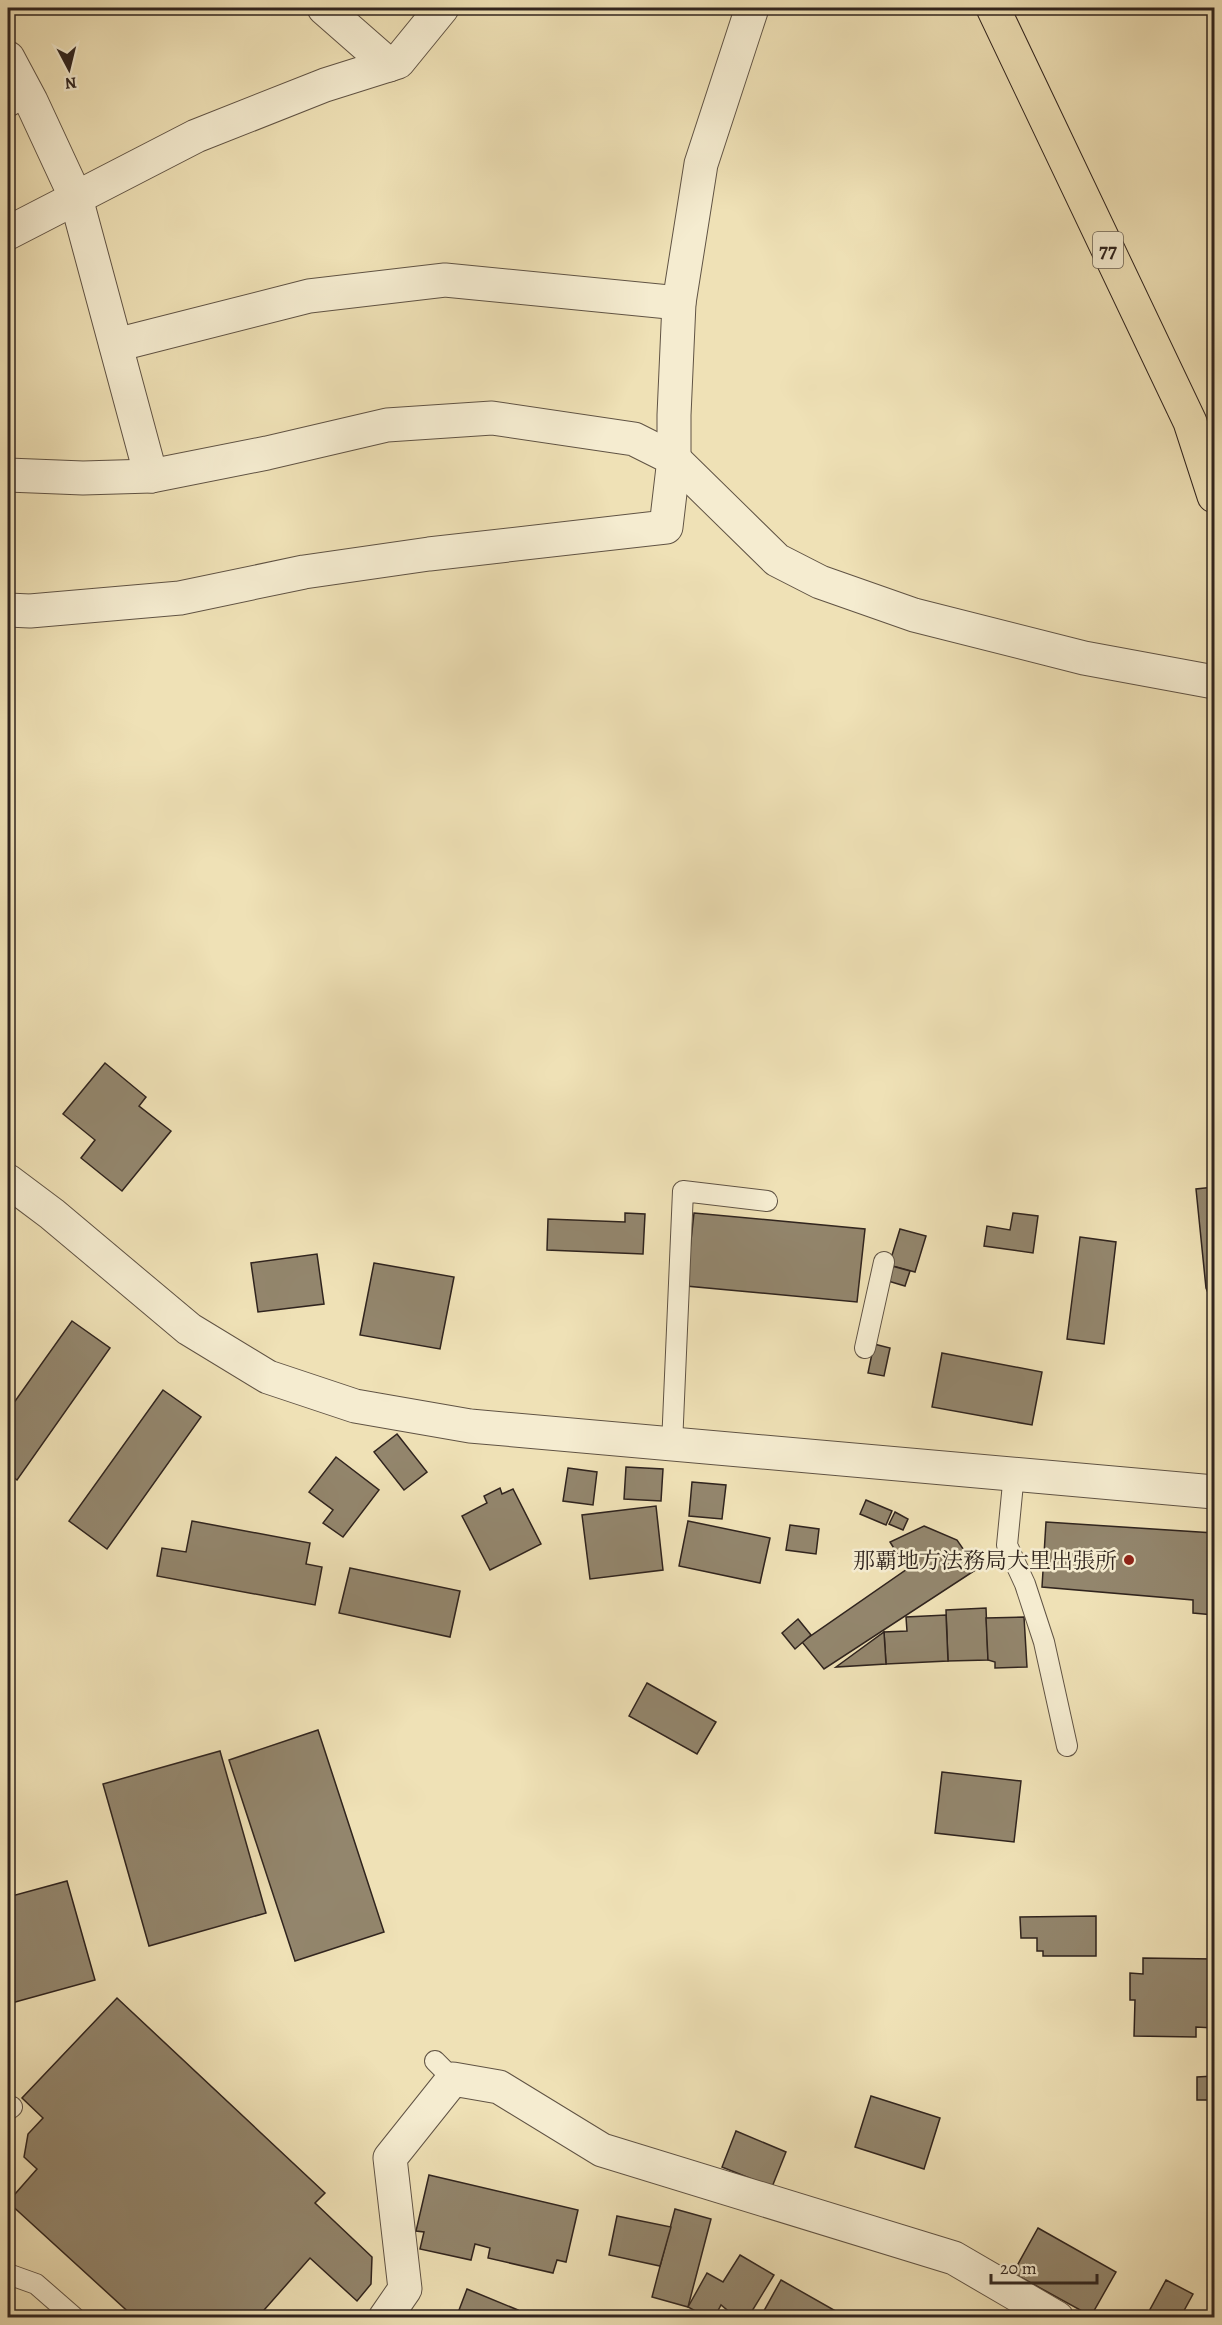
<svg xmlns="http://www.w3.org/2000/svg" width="1222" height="2325" font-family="Alegreya,'Noto Serif JP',serif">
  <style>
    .building { fill: #93866d; stroke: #30241e; stroke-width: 1.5 }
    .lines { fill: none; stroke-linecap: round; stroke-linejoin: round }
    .service-casing { stroke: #605344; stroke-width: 22 }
    .minor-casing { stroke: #605344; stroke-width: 35 }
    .tertiary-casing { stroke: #605344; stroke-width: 35 }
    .primary-casing { stroke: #30241e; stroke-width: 35 }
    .service { stroke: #f5ecd0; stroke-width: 20 }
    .minor { stroke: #f5ecd0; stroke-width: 33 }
    .tertiary { stroke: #f5ecd0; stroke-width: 33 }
    .primary { stroke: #efe1b6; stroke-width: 33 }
    .poi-dot { fill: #8f2418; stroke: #f5ecd0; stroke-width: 2 }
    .labels { text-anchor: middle; stroke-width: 5; stroke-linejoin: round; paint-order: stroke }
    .shield { fill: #f5ecd0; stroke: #6b6053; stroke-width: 1.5 }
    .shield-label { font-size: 21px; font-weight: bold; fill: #30241e }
    .poi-label { font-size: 22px; fill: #30241e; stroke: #f5ecd0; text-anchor: end }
  </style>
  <rect width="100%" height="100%" fill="#efe1b6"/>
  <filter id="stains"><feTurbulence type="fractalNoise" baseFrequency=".00333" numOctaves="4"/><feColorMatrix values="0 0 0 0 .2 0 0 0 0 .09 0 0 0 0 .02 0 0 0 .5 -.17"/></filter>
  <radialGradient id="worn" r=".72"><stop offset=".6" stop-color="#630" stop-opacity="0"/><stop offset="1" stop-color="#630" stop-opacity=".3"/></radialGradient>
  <g class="building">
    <path d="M105,1063L146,1097L139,1106L171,1131L122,1191L81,1158L95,1140L63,1114Z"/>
    <path d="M1214,1187V1307L1206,1288L1196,1189Z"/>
    <path d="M625,1213L645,1214L643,1254L547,1250L548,1219L625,1222Z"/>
    <path d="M694,1213L865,1229L857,1302L686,1286Z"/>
    <path d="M1013,1213L1038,1216L1033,1253L984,1246L987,1226L1010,1230Z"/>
    <path d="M900,1229L926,1236L915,1272L889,1265Z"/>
    <path d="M1080,1237L1116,1242L1104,1344L1067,1339Z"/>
    <path d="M317,1254L324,1304L258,1312L251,1263Z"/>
    <path d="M374,1263L454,1277L440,1349L360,1335Z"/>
    <path d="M892,1266L910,1271L905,1286L888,1281Z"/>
    <path d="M72,1321L110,1348L17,1480L8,1473V1411Z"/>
    <path d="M874,1344L890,1348L884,1376L868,1373Z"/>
    <path d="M942,1353L1042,1372L1032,1425L932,1407Z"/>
    <path d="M163,1390L201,1417L107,1549L69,1521Z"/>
    <path d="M397,1434L427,1472L404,1490L374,1452Z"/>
    <path d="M336,1457L379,1490L343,1537L323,1523L333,1510L309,1492Z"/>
    <path d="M626,1467L663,1469L661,1501L624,1499Z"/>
    <path d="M568,1468L597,1472L593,1505L563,1501Z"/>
    <path d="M692,1482L726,1485L722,1519L689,1516Z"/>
    <path d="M500,1488L502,1494L513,1489L541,1544L490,1570L462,1516L487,1503L484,1496Z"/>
    <path d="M866,1500L892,1511L886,1525L860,1514Z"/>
    <path d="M656,1506L663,1570L590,1579L582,1515Z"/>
    <path d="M895,1512L908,1519L903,1530L889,1524Z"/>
    <path d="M192,1521L310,1543L306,1564L322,1567L315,1605L157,1576L162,1548L186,1552Z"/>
    <path d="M688,1521L770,1538L760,1583L679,1566Z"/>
    <path d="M1046,1522L1214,1533V1615L1193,1613V1600L1042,1587Z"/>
    <path d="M790,1525L819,1529L816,1554L786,1550Z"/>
    <path d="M924,1526L957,1540L977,1569L824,1669L802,1642L907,1569L890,1542Z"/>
    <path d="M350,1568L460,1591L450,1637L339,1613Z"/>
    <path d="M986,1608L988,1660L948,1661L946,1610Z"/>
    <path d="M946,1615L948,1661L886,1664L884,1632L907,1631L906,1617Z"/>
    <path d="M1024,1617L1027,1667L995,1668V1662L988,1660L986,1618Z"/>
    <path d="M798,1619L811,1635L795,1649L782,1633Z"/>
    <path d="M884,1632L886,1664L836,1667Z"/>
    <path d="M647,1683L716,1722L697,1754L629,1716Z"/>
    <path d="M318,1730L384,1932L295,1961L229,1760Z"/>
    <path d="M220,1751L266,1913L149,1946L103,1784Z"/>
    <path d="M942,1772L1021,1781L1014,1842L935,1833Z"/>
    <path d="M67,1881L95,1980L8,2004V1897Z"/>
    <path d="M1096,1916V1956H1043V1951H1037V1938H1021L1020,1917Z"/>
    <path d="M1143,1958L1214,1959V2028L1196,2027V2037L1134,2036L1135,2000H1130V1973L1143,1974Z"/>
    <path d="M117,1998L325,2193L315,2203L372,2257L371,2284L357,2301L310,2258L257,2318H135L8,2202L37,2169L24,2157L28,2134L43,2118L22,2098Z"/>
    <path d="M1214,2076V2111H1213V2100H1197V2077Z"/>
    <path d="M871,2096L940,2118L924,2169L855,2147Z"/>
    <path d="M736,2131L786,2152L772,2187L722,2167Z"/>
    <path d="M429,2175L578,2210L566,2262L557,2260L553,2273L488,2258L490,2248L475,2244L471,2260L420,2249L424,2232L416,2231Z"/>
    <path d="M675,2209L711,2219L688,2307L652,2297Z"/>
    <path d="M617,2216L671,2227L660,2266L609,2255Z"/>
    <path d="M1038,2228L1116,2272L1091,2316L1013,2273Z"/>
    <path d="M740,2255L774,2275L749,2316L751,2318H722L727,2310L721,2305L714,2318H708L688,2307L707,2273L723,2282Z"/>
    <path d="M781,2280L848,2318H760Z"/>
    <path d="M1166,2280L1193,2294L1180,2318H1153L1147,2315Z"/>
    <path d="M467,2289L518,2310L515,2318H456Z"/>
  </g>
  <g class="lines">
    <g class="service-casing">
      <g id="service">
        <path d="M8,107L28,96"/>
        <path d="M865,1348L884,1262"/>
        <path d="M672,1445L683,1191L767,1201"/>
        <path d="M1014,1473L1007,1545L1025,1584L1044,1642L1067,1746"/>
        <path d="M435,2061L453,2079"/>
        <path d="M8,2110L12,2107"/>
        <path d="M8,2274L36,2284L75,2318"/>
      </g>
    </g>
    <g class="minor-casing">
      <g id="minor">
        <path d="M324,8L389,65"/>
        <path d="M8,58L31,101L76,198L151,476"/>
        <path d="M8,233L196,136L325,85L398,62L442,8"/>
        <path d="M116,345L309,296L445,280L679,303"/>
        <path d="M8,475L83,478L151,476L267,453L387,425L492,418L634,439L674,459L777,560L820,582L914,615L1084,658L1214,682"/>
        <path d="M8,610L30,611L180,598L304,572L429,554L666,527L674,459V415L679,303L701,164L752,8"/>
        <path d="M385,2318L405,2289L390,2158L453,2079L499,2087L602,2150L954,2258L1057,2318"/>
      </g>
    </g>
    <g class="tertiary-casing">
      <path id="tertiary" d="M8,1181L52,1214L189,1329L268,1377L355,1406L470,1426L1214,1492"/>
    </g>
    <g class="primary-casing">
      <path id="primary" d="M993,8L1190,422L1214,496"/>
    </g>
    <use href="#service" class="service"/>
    <use href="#minor" class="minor"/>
    <use href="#tertiary" class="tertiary"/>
    <use href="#primary" class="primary"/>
  </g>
  <circle class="poi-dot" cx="1129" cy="1560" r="6"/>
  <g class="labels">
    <rect class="shield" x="1093" y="232" width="30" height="36" rx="4.5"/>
    <g class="shield-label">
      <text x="1108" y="257">77</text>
    </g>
    <g class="poi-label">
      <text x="1117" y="1568">那覇地方法務局大里出張所</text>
    </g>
  </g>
  <rect width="1222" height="2325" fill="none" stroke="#efe1b6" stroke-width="30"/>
  <rect x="9" y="9" width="1204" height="2307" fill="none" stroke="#30241e" stroke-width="3"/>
  <rect x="15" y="15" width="1192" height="2295" fill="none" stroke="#30241e" stroke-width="1.5"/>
  <g transform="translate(69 69) rotate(173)" stroke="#f5ecd0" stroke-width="4.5" paint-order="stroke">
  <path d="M0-4.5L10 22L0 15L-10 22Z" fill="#30241e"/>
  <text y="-9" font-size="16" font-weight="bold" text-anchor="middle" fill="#30241e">N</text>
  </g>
  <path d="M991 2274v9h106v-9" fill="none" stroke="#30241e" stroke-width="3"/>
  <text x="1000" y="2274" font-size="18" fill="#30241e" stroke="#f5ecd0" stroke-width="4.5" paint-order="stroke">20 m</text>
  <rect width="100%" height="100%" filter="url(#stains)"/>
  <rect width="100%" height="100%" fill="url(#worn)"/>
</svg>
